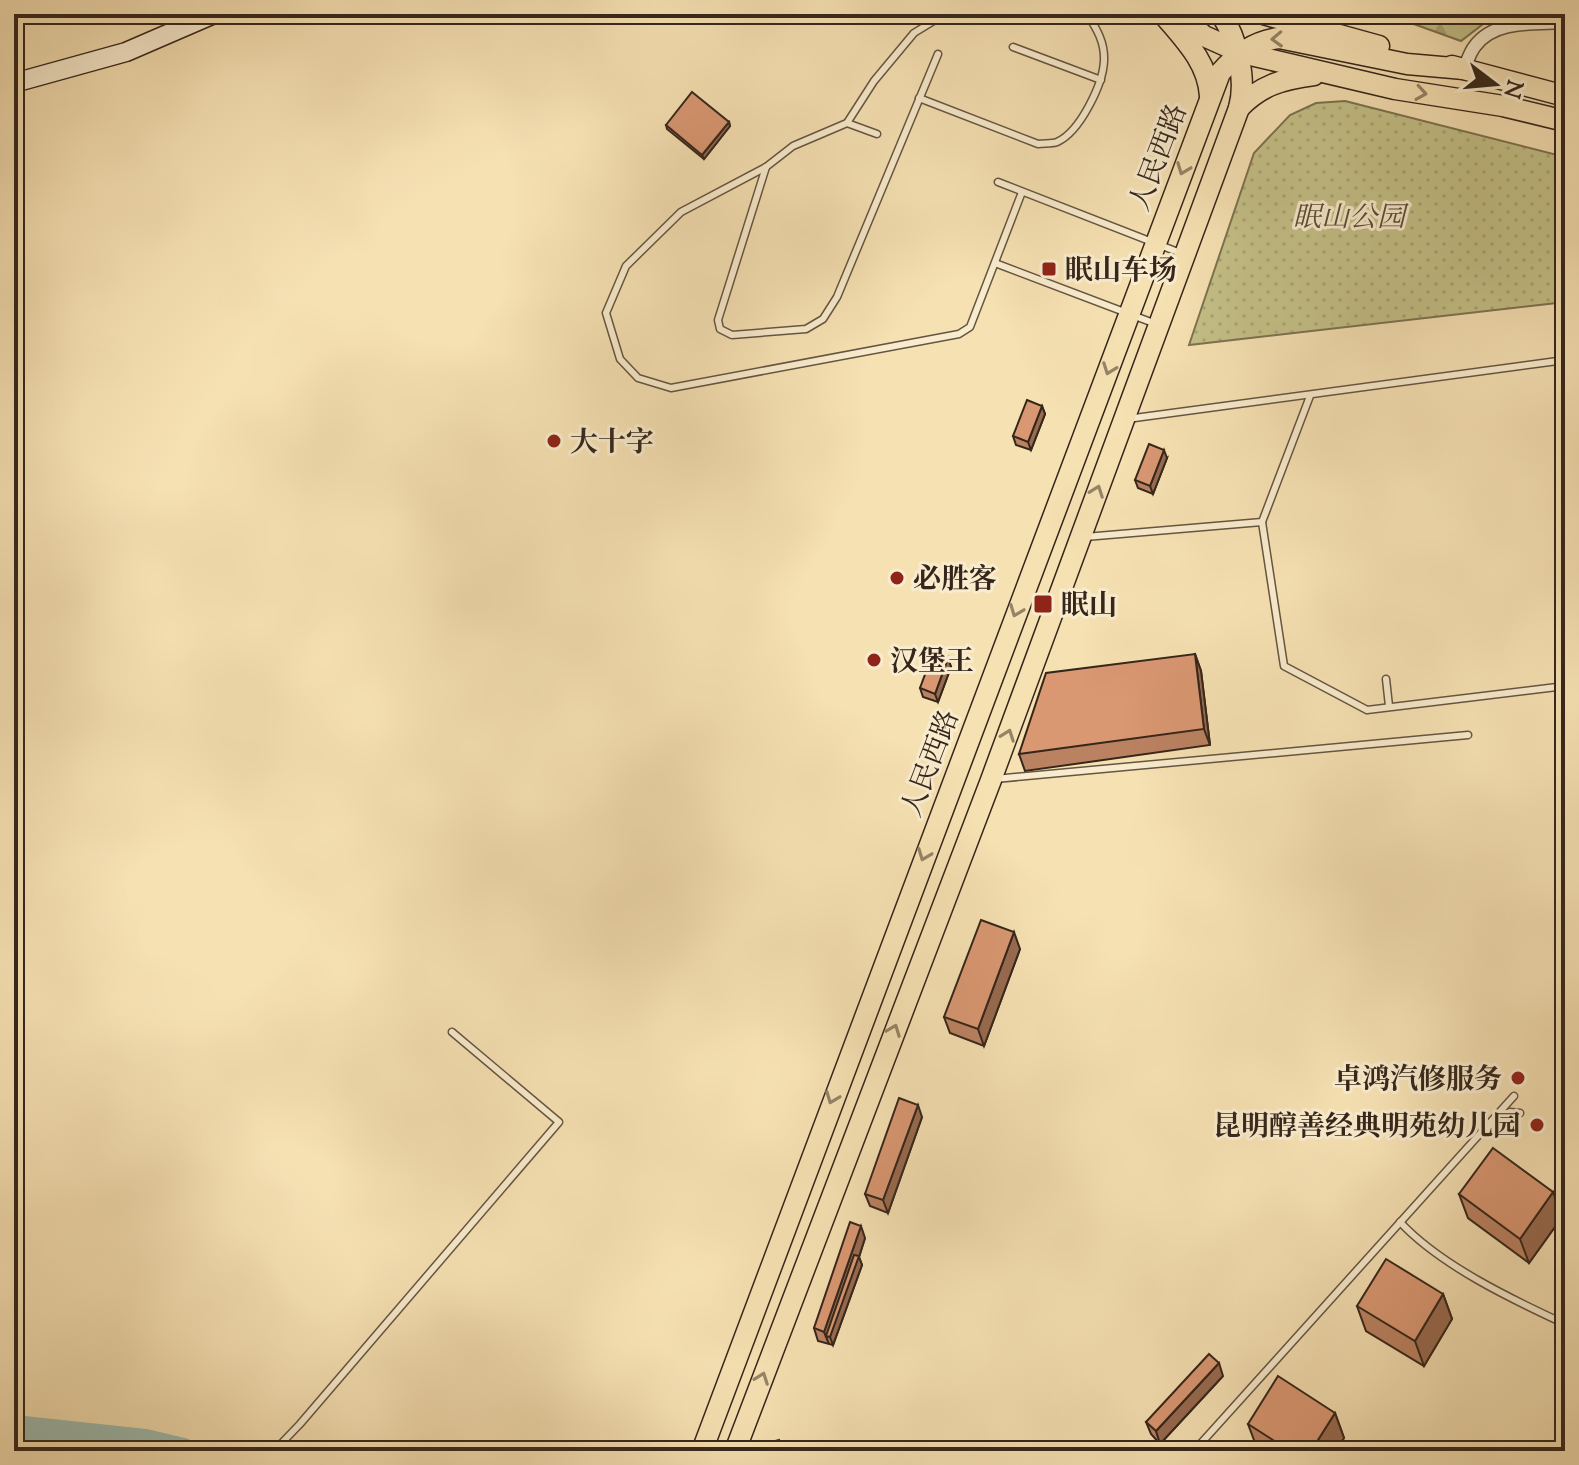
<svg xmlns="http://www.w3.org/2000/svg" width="1579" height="1465" font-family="'Sorts Mill Goudy','Noto Serif SC',serif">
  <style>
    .forest { fill: url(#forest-firs); stroke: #7c7351; stroke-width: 2 }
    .park { fill: url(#park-dots); stroke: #7c7351; stroke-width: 2 }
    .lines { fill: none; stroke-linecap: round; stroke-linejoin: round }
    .river { stroke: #9dbdb1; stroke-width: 26 }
    .lane-casing { stroke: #655541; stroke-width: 9 }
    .street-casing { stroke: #655541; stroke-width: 15 }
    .secondary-casing { stroke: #35261b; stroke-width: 21 }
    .primary-casing { stroke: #35261b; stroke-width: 23 }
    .lane { stroke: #f9ecce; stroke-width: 6 }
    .street { stroke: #f9ecce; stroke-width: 12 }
    .secondary { stroke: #f9ecce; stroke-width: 18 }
    .primary { stroke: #f6e1b3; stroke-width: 20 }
    .wall { fill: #bb8262; stroke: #35261b; stroke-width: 2 }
    .shaded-wall { fill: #986a50; stroke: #35261b; stroke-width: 2 }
    .building { fill: #d99772; stroke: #35261b; stroke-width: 2 }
    .oneway { stroke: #968467 }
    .poi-dot { fill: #8f2418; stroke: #f9ecce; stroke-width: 3 }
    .labels { text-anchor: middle; stroke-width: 6; stroke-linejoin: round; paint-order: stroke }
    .street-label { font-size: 28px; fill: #35261b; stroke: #f9ecce }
    .park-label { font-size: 28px; font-style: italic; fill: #594c36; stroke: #f9ecce }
    .poi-label { font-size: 28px; font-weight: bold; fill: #35261b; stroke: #f9ecce; text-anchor: start }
  </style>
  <defs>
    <pattern id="forest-firs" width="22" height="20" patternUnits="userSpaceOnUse" patternTransform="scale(2)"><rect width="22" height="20" fill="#c4c087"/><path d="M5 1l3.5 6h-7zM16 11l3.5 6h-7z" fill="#a9a574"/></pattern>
    <pattern id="park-dots" width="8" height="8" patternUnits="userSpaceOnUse" patternTransform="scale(2)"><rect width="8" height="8" fill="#c4c087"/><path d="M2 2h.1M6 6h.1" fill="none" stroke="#a9a574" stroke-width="1.8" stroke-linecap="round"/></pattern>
  </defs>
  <rect width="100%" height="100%" fill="#f6e1b3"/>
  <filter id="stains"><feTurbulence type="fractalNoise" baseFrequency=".0025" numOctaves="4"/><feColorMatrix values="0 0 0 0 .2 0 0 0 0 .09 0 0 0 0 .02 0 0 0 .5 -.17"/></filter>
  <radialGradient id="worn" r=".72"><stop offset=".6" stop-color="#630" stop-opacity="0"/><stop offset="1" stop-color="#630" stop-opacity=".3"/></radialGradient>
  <path class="forest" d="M1386,14H1496L1461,41Z"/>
  <path class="park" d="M1345,101L1565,157V302L1189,345L1254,153L1290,115L1316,103Z"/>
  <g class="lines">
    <path class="river" d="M14,1428L145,1442L183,1451"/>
    <g class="lane-casing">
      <g id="lane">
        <path d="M945,14L914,33L874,81L847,123L793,146L766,167L681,212L626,266L606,313L620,359L638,378L671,388L959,334L970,327L1022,192"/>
        <path d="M1013,47L1101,80"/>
        <path d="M919,98L1038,144C1044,143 1052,144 1057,142C1080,132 1103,84 1104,61C1105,43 1097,29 1087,14"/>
        <path d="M847,123L877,134"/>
        <path d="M766,167L718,320L720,329L732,335L806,329L823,319L837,297L938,54"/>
        <path d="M998,182L1183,254"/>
        <path d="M995,263L1156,324"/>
        <path d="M1127,419L1565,360"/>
        <path d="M1262,522L1284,666L1367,710L1565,686"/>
        <path d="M1085,537L1262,522L1310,396"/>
        <path d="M1386,679L1389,706"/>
        <path d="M995,779L1468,735"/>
        <path d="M1494,1120L1510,1112L1520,1113"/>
        <path d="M1400,1222C1440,1265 1511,1299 1565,1324"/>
        <path d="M271,1451L276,1449L300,1424L559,1122L452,1032"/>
        <path d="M1194,1451L1514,1096"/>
      </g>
    </g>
    <g class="street-casing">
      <path id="street" d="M1464,69C1467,62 1470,52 1475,46C1495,19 1536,24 1565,22"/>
    </g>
    <g class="secondary-casing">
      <g id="secondary">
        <path d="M14,83L126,52L214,14"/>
        <path d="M14,509V515"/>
      </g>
    </g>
    <g class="primary-casing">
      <g id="primary">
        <path d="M1163,14C1184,39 1208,62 1210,96"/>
        <path d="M1180,14L1204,36L1242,53L1395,89L1503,106L1565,121"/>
        <path d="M1263,14L1379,46"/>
        <path d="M1452,66L1565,96"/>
        <path d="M1239,108C1261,85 1283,79 1314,75"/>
        <path d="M702,1451L1220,73C1236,54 1255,41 1279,38L1407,64L1464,69"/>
        <path d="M735,1451L991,780L1239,108C1247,79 1237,38 1221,14"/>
      </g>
    </g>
    <use href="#lane" class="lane"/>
    <use href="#street" class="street"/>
    <use href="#secondary" class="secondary"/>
    <use href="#primary" class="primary"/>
  </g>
  <g class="wall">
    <path d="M729,122L730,126L704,159L667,129L666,125Z"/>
    <path d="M1042,406L1045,414L1031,450L1016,445L1013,436Z"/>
    <path d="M1167,458L1153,494L1138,488L1135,480Z"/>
    <path d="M1195,654L1201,671L1210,745L1025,771L1019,754Z"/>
    <path d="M948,658L951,667L938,702L923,697L920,688Z"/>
    <path d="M1020,949L984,1046L950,1033L944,1017Z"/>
    <path d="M922,1117L888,1213L870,1206L865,1194Z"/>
    <path d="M1553,1192L1562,1217L1529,1263L1468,1218L1459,1194Z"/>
    <path d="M865,1238L859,1257L862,1265L833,1345L818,1341L814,1328Z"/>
    <path d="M1443,1294L1452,1319L1424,1366L1366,1331L1357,1306Z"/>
    <path d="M1223,1376L1160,1444L1151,1434L1146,1422Z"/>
    <path d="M1335,1413L1344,1438L1336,1451H1261L1257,1448L1248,1424Z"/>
  </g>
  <g class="shaded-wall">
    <path d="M729,122L730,126L704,159L702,155Z"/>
    <path d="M1042,406L1045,414L1031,450L1028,442Z"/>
    <path d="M1164,450L1167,458L1153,494L1150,486Z"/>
    <path d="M1195,654L1201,671L1210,745L1204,729Z"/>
    <path d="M948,658L951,667L938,702L935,694Z"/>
    <path d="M1014,932L1020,949L984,1046L978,1029Z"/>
    <path d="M918,1105L922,1117L888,1213L883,1200Z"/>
    <path d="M1553,1192L1562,1217L1529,1263L1520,1239Z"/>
    <path d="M861,1226L865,1238L859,1257L862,1265L833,1345L830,1337L826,1336L829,1344L824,1332Z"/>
    <path d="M1443,1294L1452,1319L1424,1366L1415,1341Z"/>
    <path d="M1219,1363L1223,1376L1160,1444L1156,1431Z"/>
    <path d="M1335,1413L1344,1438L1336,1451H1311Z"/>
  </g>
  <g class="building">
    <path d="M692,92L729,122L702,155L666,125Z"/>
    <path d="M1027,400L1042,406L1028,442L1013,436Z"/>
    <path d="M1149,444L1164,450L1150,486L1135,480Z"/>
    <path d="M933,653L948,658L935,694L920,688Z"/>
    <path d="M1195,654L1204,729L1019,754L1046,673Z"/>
    <path d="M981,920L1014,932L978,1029L944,1017Z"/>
    <path d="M899,1098L918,1105L883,1200L865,1194Z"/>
    <path d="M1493,1148L1553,1192L1520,1239L1459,1194Z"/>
    <path d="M850,1222L861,1226L824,1332L814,1328Z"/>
    <path d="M854,1255L859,1256L830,1337L826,1336Z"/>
    <path d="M1386,1259L1443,1294L1415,1341L1357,1306Z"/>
    <path d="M1209,1354L1219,1363L1156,1431L1146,1422Z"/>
    <path d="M1278,1376L1335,1413L1311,1451H1290L1248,1424Z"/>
    <path d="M779,1440L781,1451H766L764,1444Z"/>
  </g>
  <defs><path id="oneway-chevron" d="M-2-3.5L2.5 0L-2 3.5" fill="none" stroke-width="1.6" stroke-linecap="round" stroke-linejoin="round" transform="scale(2)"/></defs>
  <g class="oneway">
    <use href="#oneway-chevron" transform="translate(1277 39) rotate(178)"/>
    <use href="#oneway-chevron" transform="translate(1421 93) rotate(9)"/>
    <use href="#oneway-chevron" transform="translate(1183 169) rotate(111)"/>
    <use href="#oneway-chevron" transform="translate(1109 369) rotate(110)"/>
    <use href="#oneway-chevron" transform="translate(1097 491) rotate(-70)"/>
    <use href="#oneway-chevron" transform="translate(1016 611) rotate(111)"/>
    <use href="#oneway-chevron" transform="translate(1008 735) rotate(-70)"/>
    <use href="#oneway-chevron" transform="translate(924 855) rotate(111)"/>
    <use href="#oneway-chevron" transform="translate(894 1030) rotate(-69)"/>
    <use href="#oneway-chevron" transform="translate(832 1098) rotate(111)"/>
    <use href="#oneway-chevron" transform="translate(762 1378) rotate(-70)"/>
  </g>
  <g class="poi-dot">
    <rect x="1041" y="261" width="16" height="16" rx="4"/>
    <circle cx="554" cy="441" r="8"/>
    <circle cx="897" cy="578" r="8"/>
    <rect x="1033" y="594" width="20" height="20" rx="4"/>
    <circle cx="874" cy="660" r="8"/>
    <circle cx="1518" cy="1078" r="8"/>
    <circle cx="1537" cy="1125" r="8"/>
  </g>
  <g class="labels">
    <g class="street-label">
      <text transform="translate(1157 157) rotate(-69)" y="10">人民西路</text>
      <text transform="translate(929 763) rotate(-69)" y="10">人民西路</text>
    </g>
    <g class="park-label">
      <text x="1349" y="226">眠山公园</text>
    </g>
    <g class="poi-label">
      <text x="1065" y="279">眠山车场</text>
      <text x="570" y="451">大十字</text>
      <text x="913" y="588">必胜客</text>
      <text x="1061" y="614">眠山</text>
      <text x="890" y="670">汉堡王</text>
      <text x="1502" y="1088" text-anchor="end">卓鸿汽修服务</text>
      <text x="1521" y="1135" text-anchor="end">昆明醇善经典明苑幼儿园</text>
    </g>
  </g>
  <rect width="1579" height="1465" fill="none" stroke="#f6e1b3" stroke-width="48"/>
  <rect x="16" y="16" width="1547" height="1433" fill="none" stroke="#35261b" stroke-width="4"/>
  <rect x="24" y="24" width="1531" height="1417" fill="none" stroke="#35261b" stroke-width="2"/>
  <g transform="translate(1495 84) rotate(106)" stroke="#f9ecce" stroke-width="6" paint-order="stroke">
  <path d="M0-6L14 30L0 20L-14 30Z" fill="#35261b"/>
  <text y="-12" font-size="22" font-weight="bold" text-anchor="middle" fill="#35261b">N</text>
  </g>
  <rect width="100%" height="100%" filter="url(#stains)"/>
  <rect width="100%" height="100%" fill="url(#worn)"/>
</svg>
